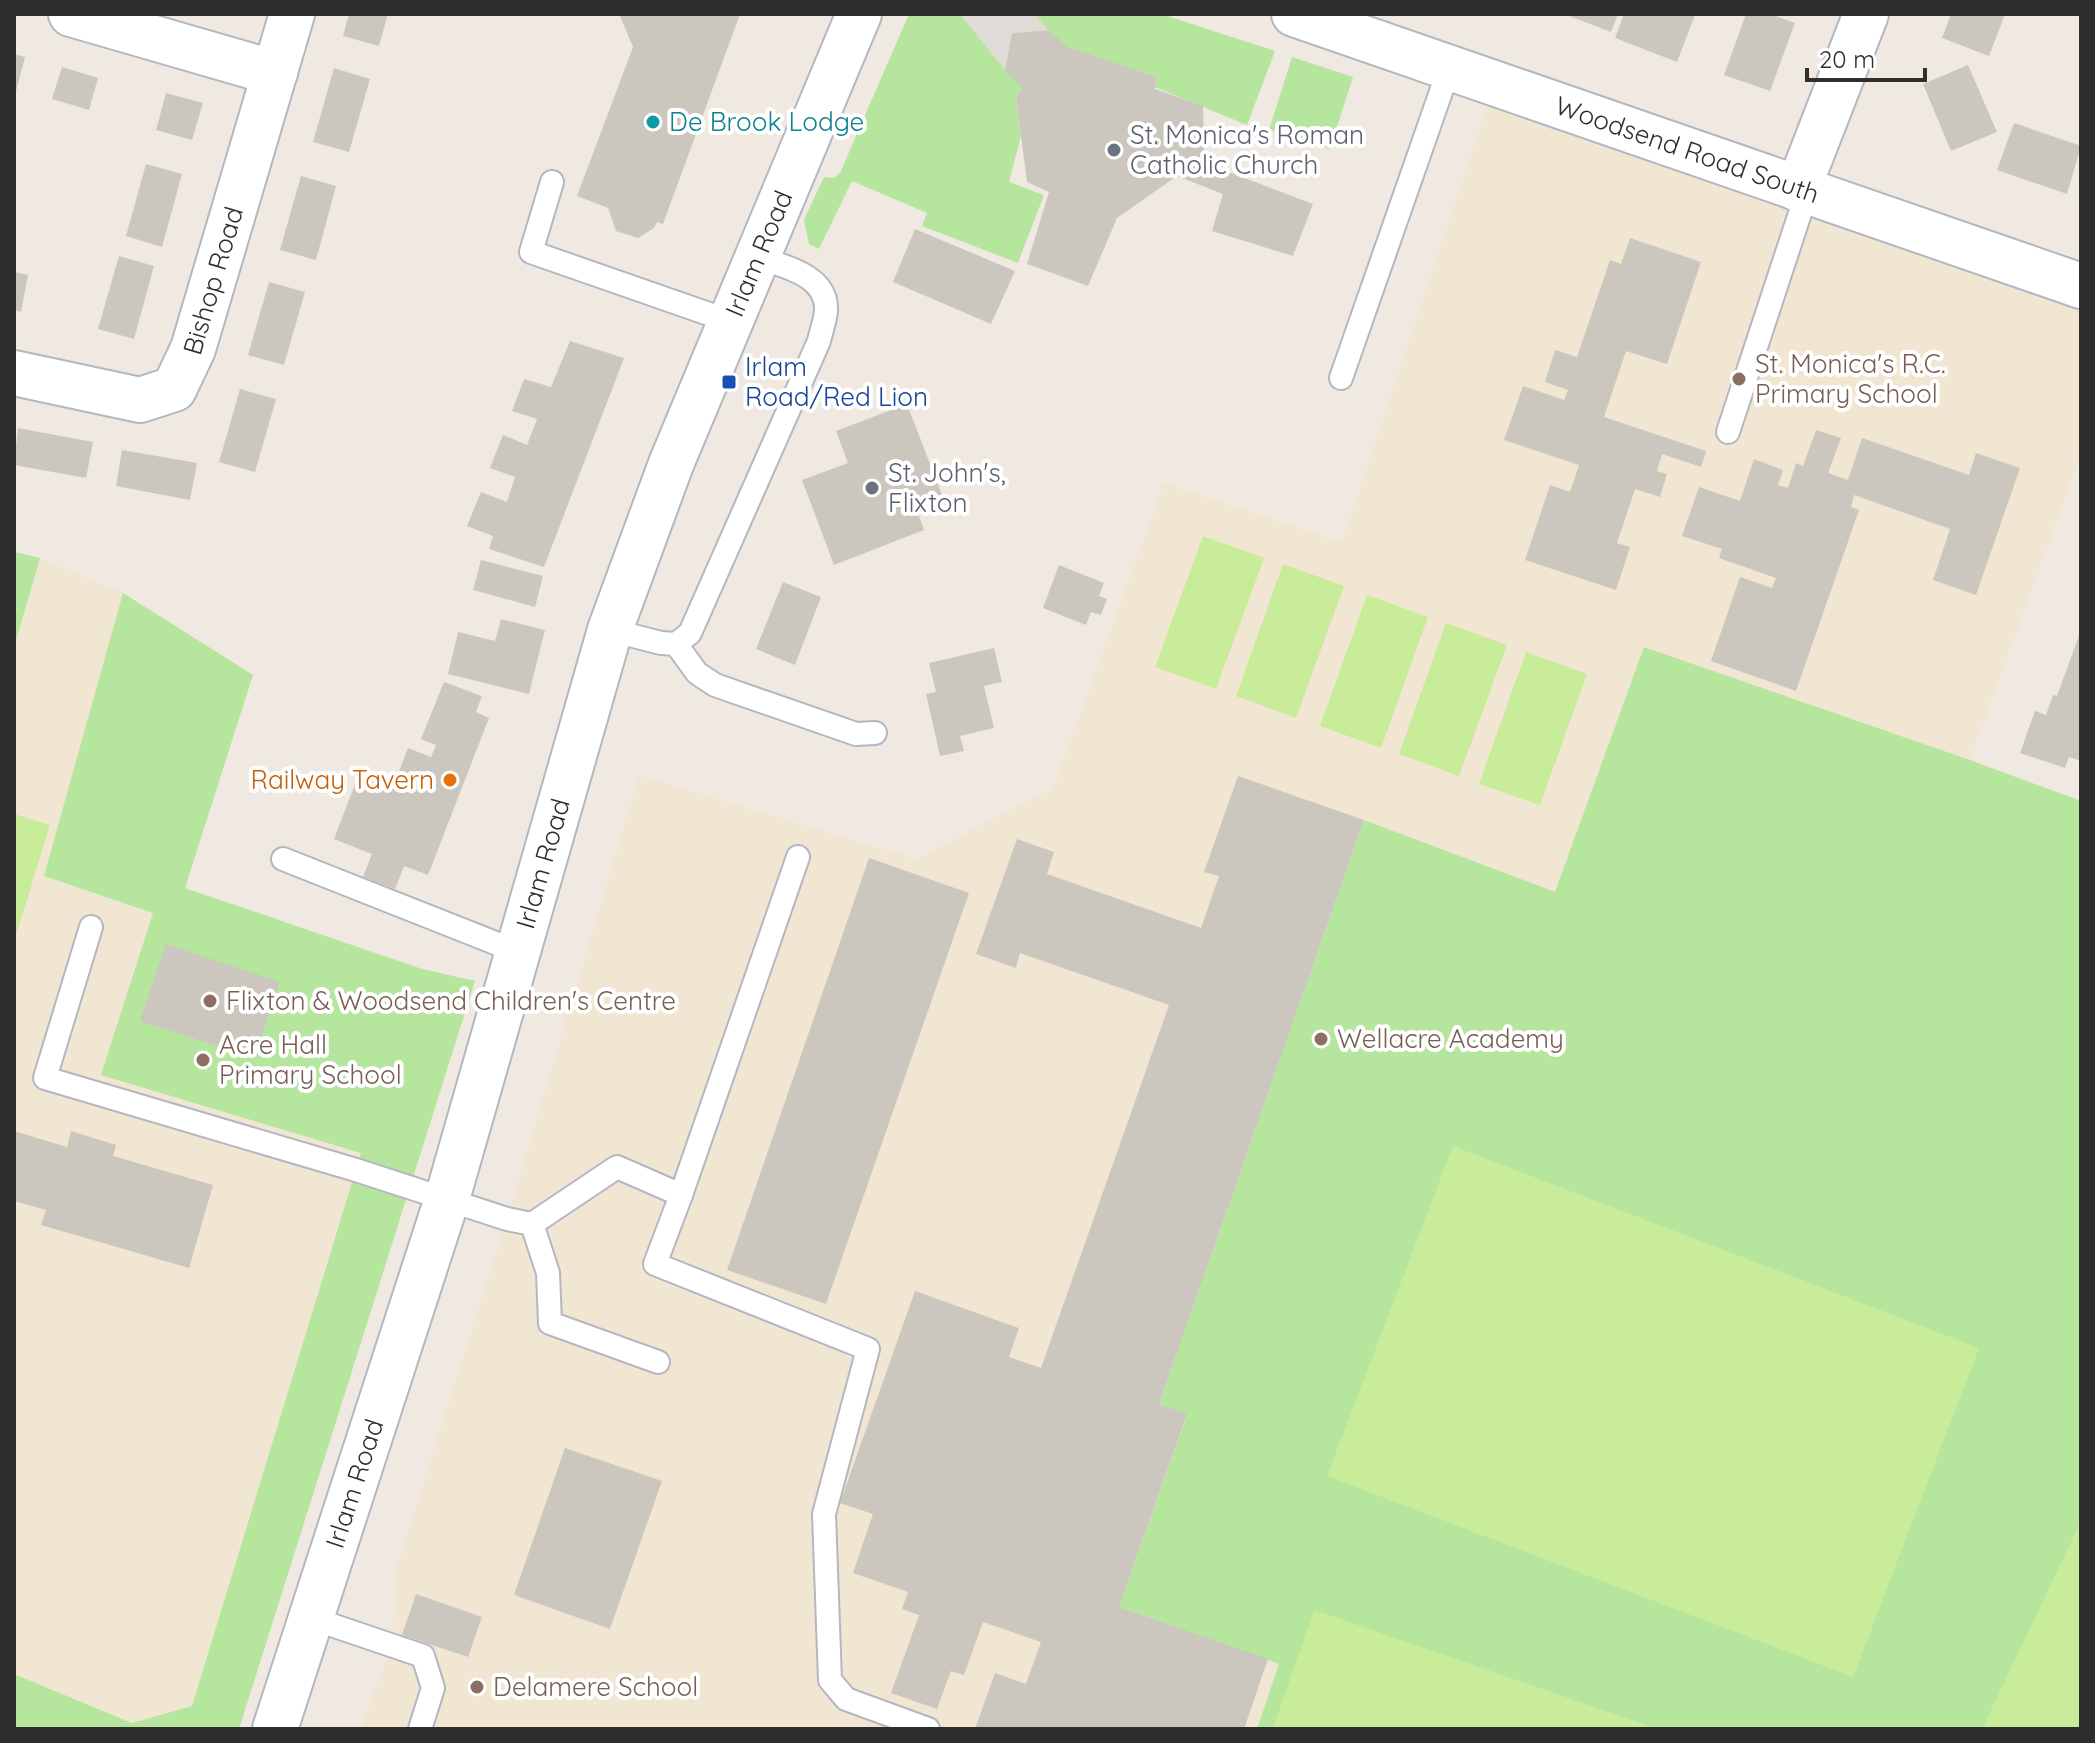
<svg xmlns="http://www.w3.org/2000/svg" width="2095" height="1743" font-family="Quicksand,sans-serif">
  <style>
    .education { fill: #f0e6d1 }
    .green { fill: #b6e59e }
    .pitch { fill: #c9ec9a }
    .plaza { fill: #dfdcd8 }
    .building { fill: #cbc7bf }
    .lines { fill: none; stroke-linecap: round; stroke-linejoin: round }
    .service-casing { stroke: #b4b7c1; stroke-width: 26 }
    .minor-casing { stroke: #b4b7c1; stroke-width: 48 }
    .tertiary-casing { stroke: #b4b7c1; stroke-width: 48 }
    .service { stroke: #fff; stroke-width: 22 }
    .minor { stroke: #fff; stroke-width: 44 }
    .tertiary { stroke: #fff; stroke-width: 44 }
    .culture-dot { fill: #0f9aa8; stroke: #fff; stroke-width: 3 }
    .worship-dot { fill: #6b7280; stroke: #fff; stroke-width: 3 }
    .education-dot { fill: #8d6e63; stroke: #fff; stroke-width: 3 }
    .transit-dot { fill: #1a4fb4; stroke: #fff; stroke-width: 3 }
    .food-dot { fill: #e8710a; stroke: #fff; stroke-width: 3 }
    .labels { text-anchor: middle; stroke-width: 8; stroke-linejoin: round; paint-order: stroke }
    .culture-label { font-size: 26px; fill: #0d838f; stroke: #fff; text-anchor: start }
    .worship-label { font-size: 26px; fill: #5b616d; stroke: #fff; text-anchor: start }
    .street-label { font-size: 26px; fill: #2e2e2e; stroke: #fff }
    .education-label { font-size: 26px; fill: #785e54; stroke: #fff; text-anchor: start }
    .transit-label { font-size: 26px; fill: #164399; stroke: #fff; text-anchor: start }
    .food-label { font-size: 26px; fill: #c56008; stroke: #fff; text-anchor: end }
  </style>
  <rect width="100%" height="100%" fill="#efe9e1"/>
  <g class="education">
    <path d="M1489,101L2081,304V454L1970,760L2081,801V1729H360L392,1645L396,1569L507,1219L639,775L916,859L1053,788L1164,483L1342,542Z"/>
    <path d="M14,552L40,558L123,593L253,675L185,888L422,969L361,1152L192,1706L132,1723L14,1674Z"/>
  </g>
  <g class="green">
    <path d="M909,14H960L1023,89L1016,97L1021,136L1009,182L1044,195L1018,263L922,226L927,213L852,181L819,249L809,244L804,220L824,177L834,178L840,173Z"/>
    <path d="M1033,14H1161L1275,51L1247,125L1062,49Z"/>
    <path d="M1292,57L1353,77L1330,149L1269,130Z"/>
    <path d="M14,552L40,558L14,647Z"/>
    <path d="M123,593L253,675L185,888L422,969L475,981L239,1729H14V1674L132,1723L192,1706L361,1153L101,1075L153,913L44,876Z"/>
    <path d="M1644,647L1970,760L2081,801V1729H1257L1279,1664L1119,1607L1187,1415L1159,1404L1364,820L1555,892Z"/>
  </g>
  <g class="pitch">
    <path d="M1203,536L1264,558L1216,689L1155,667Z"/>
    <path d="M1283,564L1344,586L1296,718L1236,696Z"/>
    <path d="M1367,595L1428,617L1381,748L1320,726Z"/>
    <path d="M1446,623L1507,645L1459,776L1399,754Z"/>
    <path d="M1526,652L1587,674L1540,805L1479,784Z"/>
    <path d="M14,814L50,825L14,942Z"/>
    <path d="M1453,1146L1979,1348L1853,1677L1327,1476Z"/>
    <path d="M2081,1521V1729H1982Z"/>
    <path d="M1314,1610L1658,1729H1273Z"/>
  </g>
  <path class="plaza" d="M960,14H1034L1048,30L1012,33L1005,70Z"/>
  <g class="building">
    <path d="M349,14H388L379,46L343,36Z"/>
    <path d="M619,14H740L663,224L657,222L654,228L638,238L616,231L608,208L577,196L633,47Z"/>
    <path d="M1564,14H1618L1611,32Z"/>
    <path d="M1624,14L1695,15L1677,62L1615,38Z"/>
    <path d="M1746,14H1770L1795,23L1770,91L1724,75Z"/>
    <path d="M1951,14H2005L1989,56L1942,38Z"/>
    <path d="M1048,30L1068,47L1156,77L1155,89L1203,106L1205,163L1313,204L1293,256L1212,231L1223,194L1177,176L1117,218L1088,286L1027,264L1049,192L1027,182L1016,97L1023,89L1005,70L1012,33Z"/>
    <path d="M14,54L25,57L15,95H14Z"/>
    <path d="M1968,65L1997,132L1951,151L1923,84Z"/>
    <path d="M62,67L98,78L89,110L52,99Z"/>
    <path d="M334,68L370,79L349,152L313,142Z"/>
    <path d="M166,93L203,103L192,140L156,130Z"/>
    <path d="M2014,123L2081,146L2067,194L1997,170Z"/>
    <path d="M146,164L182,174L162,247L126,236Z"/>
    <path d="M301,176L336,186L316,260L280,250Z"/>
    <path d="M915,229L1015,271L991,324L893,282Z"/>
    <path d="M1630,238L1701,262L1667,364L1626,351L1604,417L1706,451L1701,467L1662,454L1657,471L1667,474L1660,497L1635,489L1617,543L1630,547L1616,590L1525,560L1550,485L1570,492L1579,465L1504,440L1523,386L1564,400L1568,390L1545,382L1555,350L1577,357L1610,260L1621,264Z"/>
    <path d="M119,256L154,266L134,339L98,329Z"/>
    <path d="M14,272L28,275L21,312L14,310Z"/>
    <path d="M269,282L305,292L284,365L248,355Z"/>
    <path d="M570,341L624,358L544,567L489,549L493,536L467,526L481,492L507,502L515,477L490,468L503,435L527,445L537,419L512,411L524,379L551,387Z"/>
    <path d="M240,389L276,399L255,472L219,462Z"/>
    <path d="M907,404L942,495L915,506L924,530L834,565L802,480L848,463L836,431Z"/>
    <path d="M18,428L93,442L86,478L14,465Z"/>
    <path d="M1816,430L1841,438L1828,473L1848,480L1862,438L1969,475L1976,453L2020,468L1976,595L1933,580L1950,529L1854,495L1851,507L1859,510L1796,691L1711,661L1740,577L1772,588L1776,578L1719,558L1722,549L1682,536L1699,487L1740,501L1754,459L1783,470L1778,485L1788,488L1796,463L1803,466Z"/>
    <path d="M122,450L197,463L190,500L116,486Z"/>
    <path d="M481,560L543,576L535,607L473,590Z"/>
    <path d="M1059,565L1104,583L1099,596L1107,599L1101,615L1091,612L1086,625L1043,608Z"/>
    <path d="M783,582L821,597L795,665L756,649Z"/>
    <path d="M501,619L545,630L529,694L448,674L458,632L495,641Z"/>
    <path d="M2081,630V761L2069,757L2065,768L2020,753L2035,711L2046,715L2053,695L2057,696Z"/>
    <path d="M994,648L1002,682L984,686L994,728L960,736L964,751L940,756L926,694L936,692L929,663Z"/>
    <path d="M444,682L482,696L476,712L489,718L428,875L404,866L395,889L363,877L372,854L334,839L359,774L413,794L415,787L396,779L408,748L431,757L436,745L421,739Z"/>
    <path d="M1238,776L1364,820L1159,1404L1187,1414L1119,1607L1268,1659L1244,1729H975L995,1673L1026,1684L1041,1642L983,1622L964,1675L951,1671L937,1709L891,1693L919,1615L902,1609L908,1592L853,1573L873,1514L840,1503L915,1291L1019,1328L1009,1357L1041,1368L1169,1005L1020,953L1016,968L976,954L1017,839L1054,852L1047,874L1201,928L1219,876L1204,872Z"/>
    <path d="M869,858L969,893L826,1304L727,1270Z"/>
    <path d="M166,944L280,982L254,1058L140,1021Z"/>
    <path d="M14,1131L67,1147L71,1131L116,1145L113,1156L213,1185L189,1268L41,1225L46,1210L14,1201Z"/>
    <path d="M565,1448L662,1481L610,1629L514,1595Z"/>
    <path d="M416,1594L482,1617L468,1657L402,1635Z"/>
  </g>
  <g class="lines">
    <g class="service-casing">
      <g id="service">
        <path d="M552,182L531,252L729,321"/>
        <path d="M1341,378L1450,66"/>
        <path d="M1728,432L1807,192"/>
        <path d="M610,630L661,643L676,644L690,633L819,341C821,332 825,321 826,311C828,275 783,266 757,257"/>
        <path d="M676,644L697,673L715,685L856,734L875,733"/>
        <path d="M283,859L518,952"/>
        <path d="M91,927L45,1078L356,1170L507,1219L532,1224L617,1167L681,1195L798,857"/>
        <path d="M681,1195L655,1264L868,1349L824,1514L830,1680L846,1699L928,1729"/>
        <path d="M532,1224L548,1273L550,1323L658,1362"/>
        <path d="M311,1618L423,1656L433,1688L420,1729"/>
      </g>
    </g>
    <g class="minor-casing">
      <g id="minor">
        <path d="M71,14L275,73"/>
        <path id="s1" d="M1294,14L2081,286"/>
        <path d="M1798,189L1866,14"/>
        <path id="s2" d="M14,373L140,400L174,389L193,349L292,14"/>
      </g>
    </g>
    <g class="tertiary-casing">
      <g id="tertiary">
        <path id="s3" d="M275,1729L447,1199L610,630L671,464L859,14"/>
      </g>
    </g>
    <use href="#service" class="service"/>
    <use href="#minor" class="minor"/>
    <use href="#tertiary" class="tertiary"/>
  </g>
  <circle class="culture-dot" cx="653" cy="122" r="8"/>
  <g class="worship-dot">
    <circle cx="1114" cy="150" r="8"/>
    <circle cx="872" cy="488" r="8"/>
  </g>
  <g class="education-dot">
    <circle cx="1739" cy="379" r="8"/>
    <circle cx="210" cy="1001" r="8"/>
    <circle cx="1321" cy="1039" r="8"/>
    <circle cx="203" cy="1060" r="8"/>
    <circle cx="477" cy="1687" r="8"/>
  </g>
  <rect class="transit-dot" x="721" y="374" width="16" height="16" rx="4"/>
  <circle class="food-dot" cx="450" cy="780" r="8"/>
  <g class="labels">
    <g class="culture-label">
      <text x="669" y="131">De Brook Lodge</text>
    </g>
    <g class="worship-label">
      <text x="1130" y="144">St. Monica's Roman<tspan x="1130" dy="30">Catholic Church</tspan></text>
      <text x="888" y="482">St. John's,<tspan x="888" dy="30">Flixton</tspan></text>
    </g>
    <g class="street-label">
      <text dy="9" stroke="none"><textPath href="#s1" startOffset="416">Woodsend Road South</textPath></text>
      <text dy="9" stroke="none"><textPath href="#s3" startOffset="1554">Irlam Road</textPath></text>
      <text dy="9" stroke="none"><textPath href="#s2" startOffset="280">Bishop Road</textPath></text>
      <text dy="9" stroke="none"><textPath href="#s3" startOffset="906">Irlam Road</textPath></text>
      <text dy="9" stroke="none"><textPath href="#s3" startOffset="258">Irlam Road</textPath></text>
    </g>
    <g class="education-label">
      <text x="1755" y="373">St. Monica's R.C.<tspan x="1755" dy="30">Primary School</tspan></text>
      <text x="226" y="1010">Flixton &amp; Woodsend Children's Centre</text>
      <text x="1337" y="1048">Wellacre Academy</text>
      <text x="219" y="1054">Acre Hall<tspan x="219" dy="30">Primary School</tspan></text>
      <text x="493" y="1696">Delamere School</text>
    </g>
    <g class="transit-label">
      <text x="745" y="376">Irlam<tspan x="745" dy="30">Road/Red Lion</tspan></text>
    </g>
    <g class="food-label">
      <text x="434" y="789">Railway Tavern</text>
    </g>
  </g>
  <rect width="2095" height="1743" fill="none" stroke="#2e2e2e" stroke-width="32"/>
  <path d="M1807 68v12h118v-12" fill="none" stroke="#2e2e2e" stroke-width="4"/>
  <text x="1819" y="68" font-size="24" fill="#2e2e2e" stroke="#ffffff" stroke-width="6" paint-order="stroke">20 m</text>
</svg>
